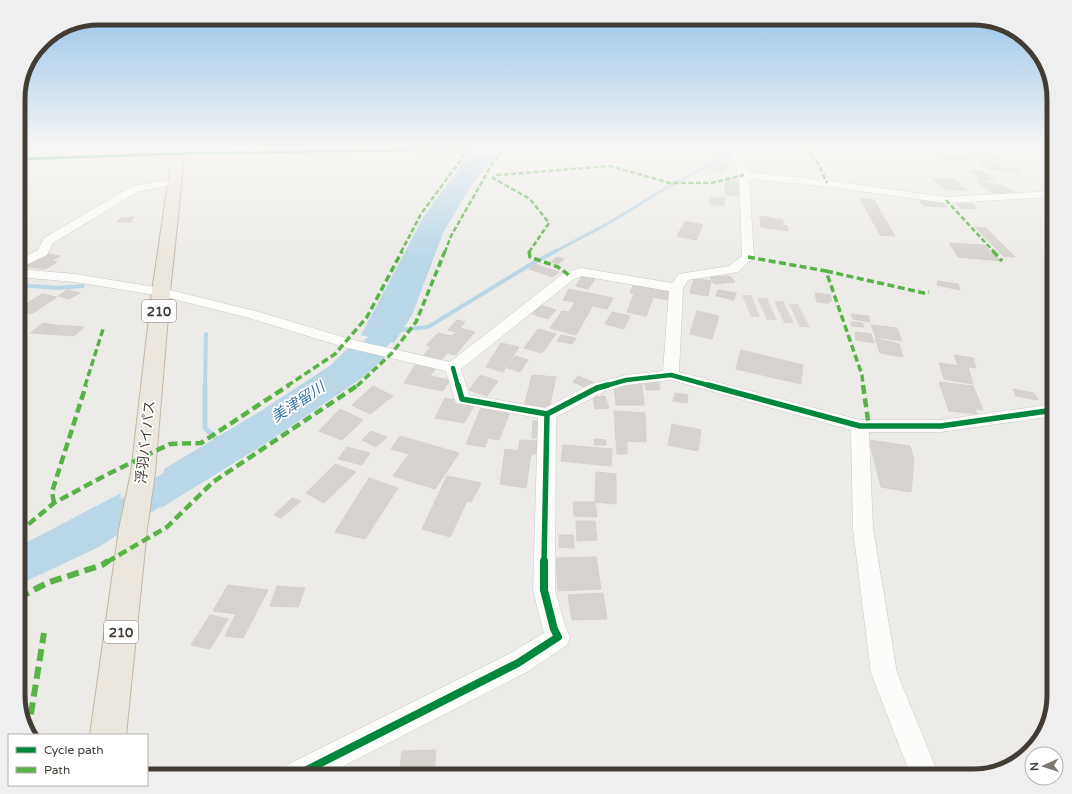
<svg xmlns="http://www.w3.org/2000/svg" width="1072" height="794" font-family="'Varela Round','Noto Sans JP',sans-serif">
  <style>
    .industrial { fill: #dddad5 }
    .water { fill: #bad7e8 }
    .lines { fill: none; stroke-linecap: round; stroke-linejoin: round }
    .stream-far2 { stroke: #bad7e8; stroke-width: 3 }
    .stream-far1 { stroke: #bad7e8; stroke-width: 4 }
    .stream { stroke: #bad7e8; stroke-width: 5 }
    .river { fill: #bad7e8; fill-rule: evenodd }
    .building { fill: #d7d4cf; stroke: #d5d2cd }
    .minor-casing { stroke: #cbc9c5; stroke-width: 1 }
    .trunk-casing { stroke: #c3b7a4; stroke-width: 2 }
    .minor { fill: #fcfcfb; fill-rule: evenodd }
    .trunk { fill: #ece7de; fill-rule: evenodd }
    .quiet-far3 { stroke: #57b346; stroke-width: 2.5; stroke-dasharray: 5 2.5; stroke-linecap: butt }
    .quiet-far2 { stroke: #57b346; stroke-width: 3.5; stroke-dasharray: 7 3.5; stroke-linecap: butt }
    .quiet-far1 { stroke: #57b346; stroke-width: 4.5; stroke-dasharray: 9 4.5; stroke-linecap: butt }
    .quiet { stroke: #57b346; stroke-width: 6; stroke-dasharray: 12 6; stroke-linecap: butt }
    .cycleway-far3-casing { stroke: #fff; stroke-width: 4.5 }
    .cycleway-far2-casing { stroke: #fff; stroke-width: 6 }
    .cycleway-far1-casing { stroke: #fff; stroke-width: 8 }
    .cycleway-casing { stroke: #fff; stroke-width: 10 }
    .cycleway-far3 { stroke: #00873e; stroke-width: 3 }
    .cycleway-far2 { stroke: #00873e; stroke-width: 4.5 }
    .cycleway-far1 { stroke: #00873e; stroke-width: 5.5 }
    .cycleway { stroke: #00873e; stroke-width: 8 }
    .labels { text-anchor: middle; stroke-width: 3.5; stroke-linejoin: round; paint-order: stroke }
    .shield { fill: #fff; stroke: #7b7671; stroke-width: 1 }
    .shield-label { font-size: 13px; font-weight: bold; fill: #423c34 }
    .street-label { font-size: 14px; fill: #423c34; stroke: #fff }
    .water-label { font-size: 15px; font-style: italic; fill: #3779a4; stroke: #fff }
    .rim { fill: none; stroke: #423c34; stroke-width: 5 }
  </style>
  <rect width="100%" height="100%" fill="#edebe7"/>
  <g class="industrial">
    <path d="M742,295H751L760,317H751Z"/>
    <path d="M757,298H767L777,320H767Z"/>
    <path d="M774,301H783L794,323H784Z"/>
    <path d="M789,304H798L810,327H800Z"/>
  </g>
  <g class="water">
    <path d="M499,150L471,186L443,233L412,315L394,343L361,335L424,216L472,151Z"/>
    <path d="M350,346L388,354L365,376L265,444L161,508L164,469L264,409L331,365Z"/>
    <path d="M121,493L117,532L18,585V547Z"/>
  </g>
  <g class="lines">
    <g class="stream-far2">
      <path d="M386,153H459"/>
      <path d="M554,252L609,223L671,185L739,149"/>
    </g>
    <g class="stream-far1">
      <path d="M18,285L58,288L83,286"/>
      <path d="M398,330L428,327L533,263L556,251"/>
      <path d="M205,386L206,334"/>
    </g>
    <path class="stream" d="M205,385V428L220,442"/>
    <g class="river">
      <path d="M399,299L407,301L411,306L398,335L364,371L356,376L347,379L338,376L334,370L338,364L346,359L378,327L391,301Z"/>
      <path d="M194,457L205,461L210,469L205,477L99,547L18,585V552L75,527L183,461Z"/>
    </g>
  </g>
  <g class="building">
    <path d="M933,149H946L952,153L941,154Z"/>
    <path d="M976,151H990L1003,160H988Z"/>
    <path d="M966,154L972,158L962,159L954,155Z"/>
    <path d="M954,155L962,159L944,161L936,156Z"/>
    <path d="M716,161L729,164L723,172L708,169Z"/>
    <path d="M978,161H990L1005,169L989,170Z"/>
    <path d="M1005,168L1019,169L1022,172H1008Z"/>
    <path d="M970,171H983L995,179L982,180Z"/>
    <path d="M933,179H953L967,190H947Z"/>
    <path d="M739,180V196L725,195V181Z"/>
    <path d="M975,180H986L994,185H982Z"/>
    <path d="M982,185H1003L1015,193L993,194Z"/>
    <path d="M710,197L725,198L724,206L709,204Z"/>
    <path d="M860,198L874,200L895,236L880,235Z"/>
    <path d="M919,201H942L947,207L924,206Z"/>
    <path d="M955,203L973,204L977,209L960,208Z"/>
    <path d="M760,216L783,220V225L788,227V231L761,227Z"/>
    <path d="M134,217L130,222H117L121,218Z"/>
    <path d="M685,221L703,225L696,240L677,236Z"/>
    <path d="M975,227L986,228L1015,257L1003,256Z"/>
    <path d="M949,243L984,245L991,252L954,250Z"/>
    <path d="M954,250L991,252L1002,261L958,257Z"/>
    <path d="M43,253L60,256L51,261L57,262L45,269L22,266Z"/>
    <path d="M557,257L564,259L558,264L551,262Z"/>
    <path d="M534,264L559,272L553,277L529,269Z"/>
    <path d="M584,273L597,276L588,289L576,286Z"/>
    <path d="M730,276L735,282L714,284L710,277Z"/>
    <path d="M694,278L711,281L708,296L690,293Z"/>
    <path d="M635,281L671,288L669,300L630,293Z"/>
    <path d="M938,281L958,284L960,290L937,285Z"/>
    <path d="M569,289L613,298L607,309L563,300Z"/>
    <path d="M67,290L80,293L69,299L58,296Z"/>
    <path d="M718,290L736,293L734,300L716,296Z"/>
    <path d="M815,293L830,295L832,301H829V303L817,302Z"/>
    <path d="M42,294L57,297L31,314L18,312V309Z"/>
    <path d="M634,294L653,298L646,316L627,312Z"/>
    <path d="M575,303L592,307L576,335L550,328L562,311L569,312Z"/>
    <path d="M540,305L556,310L548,319L532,314Z"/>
    <path d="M697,311L719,316L712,339L690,334Z"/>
    <path d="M612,312L630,316L624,329L605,324Z"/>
    <path d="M851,314L868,316L870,322L853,319Z"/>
    <path d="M457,320L465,322L460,328L475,332L455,355L447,353L439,363L421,358L431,347L426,345L438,333L452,336L456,332L448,330Z"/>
    <path d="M851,322L862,323L864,327L852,326Z"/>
    <path d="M43,323L55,325L45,334L30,333Z"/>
    <path d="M55,325L84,327L74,336L45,334Z"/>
    <path d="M871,325L897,328L902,341L876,337Z"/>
    <path d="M538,329L556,334L542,353L524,348Z"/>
    <path d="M855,332L871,334L874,343L856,340Z"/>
    <path d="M561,335L576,338L572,344L557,341Z"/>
    <path d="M875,338L899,344L903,357L880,353Z"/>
    <path d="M501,343L519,347L503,372L486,367Z"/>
    <path d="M741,350L803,365L801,384L736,369Z"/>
    <path d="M954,355L973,358L976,368L958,365Z"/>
    <path d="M515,356L528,360L520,372L507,368Z"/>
    <path d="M939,363L968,367L973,384L944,379Z"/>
    <path d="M415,365L435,369L430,376L450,380L443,391L404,383Z"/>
    <path d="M480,375L498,381L487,396L469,390Z"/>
    <path d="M532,375L556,377L549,409L524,407Z"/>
    <path d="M578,376L595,383L589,389L573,382Z"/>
    <path d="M658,379L660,390H646L645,384H639Z"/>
    <path d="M939,382L973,386L983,410L975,409L977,414L949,411Z"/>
    <path d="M614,385H642L644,405H616Z"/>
    <path d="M373,386L393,396L370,414L352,405Z"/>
    <path d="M1013,389L1034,393L1038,400L1016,396Z"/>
    <path d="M675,393L688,395L687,403L673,401Z"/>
    <path d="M605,396L609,408L595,409L593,397Z"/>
    <path d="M445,398L475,404L464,423L435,418Z"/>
    <path d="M481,408L510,412L499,440L488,438L485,447L466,444Z"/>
    <path d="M340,409L363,420L342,440L319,431Z"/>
    <path d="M614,411L645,413L646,442L627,441V454H617Z"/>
    <path d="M533,421H547L545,439L532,438Z"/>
    <path d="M672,424L701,430L698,451L668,445Z"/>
    <path d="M371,431L387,437L376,447L362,440Z"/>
    <path d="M400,436L459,453L435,489L393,476L409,454L391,449Z"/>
    <path d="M594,439L606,440V445H594Z"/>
    <path d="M520,440L543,441V454H531L526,488L500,484L505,449L518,451Z"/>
    <path d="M869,440L910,446L914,460L911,492L881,487Z"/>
    <path d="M563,445L612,449L611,466L561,461Z"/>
    <path d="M347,447L370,453L362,465L338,459Z"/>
    <path d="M335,464L356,472L324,503L306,493Z"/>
    <path d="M596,472L616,474V504L595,502Z"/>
    <path d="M447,476L481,483L471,502L467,501L450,537L422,529Z"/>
    <path d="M369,478L398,488L365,539L335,532Z"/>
    <path d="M292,498L301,501L281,518L274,515Z"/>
    <path d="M573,502H595L597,517L574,516Z"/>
    <path d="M576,521H595L597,540L577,541Z"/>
    <path d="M559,535H573L574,548L559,547Z"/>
    <path d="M596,557L601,589L558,591L556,558Z"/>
    <path d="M228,585L268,590L243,638L225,636L236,614L213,611Z"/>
    <path d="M277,586L305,588L298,607L270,606Z"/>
    <path d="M603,593L607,619L572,620L568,595Z"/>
    <path d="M210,615L228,619L210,649L191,645Z"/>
    <path d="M436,750L434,776H399L402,751Z"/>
    <path d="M374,772L373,776H353L354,773Z"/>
  </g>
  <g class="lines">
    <g class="minor-casing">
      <g id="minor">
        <path d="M256,149H485L480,152L199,156L18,162V156Z"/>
        <path d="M728,149H738L748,172L831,181L946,197L1054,191V197L946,203L831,187L749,179L754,257L738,272L688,280L683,288L679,372L860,420H941L1054,404V416L941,432H869L873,529L897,673L939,776H911L871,673L853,529L851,430L671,380L626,385L603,392L556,417L555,590L565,626L570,637L567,645L527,672L324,776H281L285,766L509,654L544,633L533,590L538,418L456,403L446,371L344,347L249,318L161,296L75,282L18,277V269L75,274L161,288L259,312L353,340L450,362L564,273L581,268L672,283L679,274L729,266L742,256L739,175ZM582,276L669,291L663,371L626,375L591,384L545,408L469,395L461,369L574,279Z"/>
        <path d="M174,179L179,182L178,184L139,191L53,243L47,255L18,269V260L38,250L44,238L132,186Z"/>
      </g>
    </g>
    <g class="trunk-casing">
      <path id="trunk" d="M173,149H185L170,292L155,473L147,529L126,735H90L119,529L131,473L152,292Z"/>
    </g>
    <use href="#minor" class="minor"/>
    <use href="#trunk" class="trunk"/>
    <g class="quiet-far3">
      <path d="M807,149L818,163L827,183"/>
      <path d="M946,200L994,252"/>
      <path d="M401,252L421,214L468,150"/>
      <path d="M445,252L451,236L494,161L504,149"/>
      <path d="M529,252L549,223L530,199L493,178L497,175L610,166L670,183H711L744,175"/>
    </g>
    <g class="quiet-far2">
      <path d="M529,251L530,257L558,267L570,276"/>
      <path d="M993,251L1002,261"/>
      <path d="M748,257L826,271L862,375L863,386"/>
      <path d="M826,271L924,293L929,292"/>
      <path d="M85,386L104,326"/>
      <path d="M287,386L335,354L367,317L402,251"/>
      <path d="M357,386L392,353L416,322L445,251"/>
    </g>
    <g class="quiet-far1">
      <path d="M863,385L869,427"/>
      <path d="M54,503L52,492L86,385"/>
      <path d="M18,533L54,503L106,475L170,444L201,443L289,385"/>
      <path d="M107,562L167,527L213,482L358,385"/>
    </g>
    <g class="quiet">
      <path d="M18,598L47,583L102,565L108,561"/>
      <path d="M28,732L44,633"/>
    </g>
    <g class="cycleway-far3-casing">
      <path id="cycleway-far3" d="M18,159L199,153L480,149"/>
    </g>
    <g class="cycleway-far2-casing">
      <g id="cycleway-far2">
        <path d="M453,368L458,386"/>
        <path d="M605,386L626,380L671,375L711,386"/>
      </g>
    </g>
    <g class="cycleway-far1-casing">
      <g id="cycleway-far1">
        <path d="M458,385L462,399L547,414L597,388L608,385"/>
        <path d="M708,385L860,426H941L1054,410"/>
        <path d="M544,562L547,414"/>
      </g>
    </g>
    <g class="cycleway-casing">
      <path id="cycleway" d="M295,776L518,663L558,637L554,629L544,590V561"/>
    </g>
    <use href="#cycleway-far3" class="cycleway-far3"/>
    <use href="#cycleway-far2" class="cycleway-far2"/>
    <use href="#cycleway-far1" class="cycleway-far1"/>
    <use href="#cycleway" class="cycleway"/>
  </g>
  <linearGradient id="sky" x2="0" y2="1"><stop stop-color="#95c2e8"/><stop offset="0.57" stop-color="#f7f6f4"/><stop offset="1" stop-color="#f7f6f4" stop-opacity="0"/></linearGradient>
  <rect width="1072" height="260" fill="url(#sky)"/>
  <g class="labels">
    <g class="shield">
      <rect x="142" y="300" width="34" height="22" rx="3"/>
      <rect x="104" y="621" width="34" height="22" rx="3"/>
    </g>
    <g class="shield-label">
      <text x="159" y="316">210</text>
      <text x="121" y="637">210</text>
    </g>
    <g class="street-label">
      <text transform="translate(145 442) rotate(-84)" y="5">浮羽バイパス</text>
    </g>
    <g class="water-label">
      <text transform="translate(298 402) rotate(-33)" y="5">美津留川</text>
    </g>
  </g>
  <path d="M0 0H1072V794H0ZM99 25H973A74 74 0 0 1 1047 99V695A74 74 0 0 1 973 769H99A74 74 0 0 1 25 695V99A74 74 0 0 1 99 25Z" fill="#f0efef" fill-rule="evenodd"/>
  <path class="rim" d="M99 25H973A74 74 0 0 1 1047 99V695A74 74 0 0 1 973 769H99A74 74 0 0 1 25 695V99A74 74 0 0 1 99 25Z"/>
  <rect x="8" y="734" width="140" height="52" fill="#ffffff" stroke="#b3b1ae"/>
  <rect x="16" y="747" width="20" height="6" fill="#00873e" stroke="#b3b1ae"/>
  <text x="44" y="754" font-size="12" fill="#423c34">Cycle path</text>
  <rect x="16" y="767" width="20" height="6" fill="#57b346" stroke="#b3b1ae"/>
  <text x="44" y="774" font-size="12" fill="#423c34">Path</text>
  <g transform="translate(1044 766) rotate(267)"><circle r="19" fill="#ffffff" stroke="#b3b1ae"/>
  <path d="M0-3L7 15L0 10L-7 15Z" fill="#7e7973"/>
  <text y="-6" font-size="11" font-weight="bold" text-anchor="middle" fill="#423c34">N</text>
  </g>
</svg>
